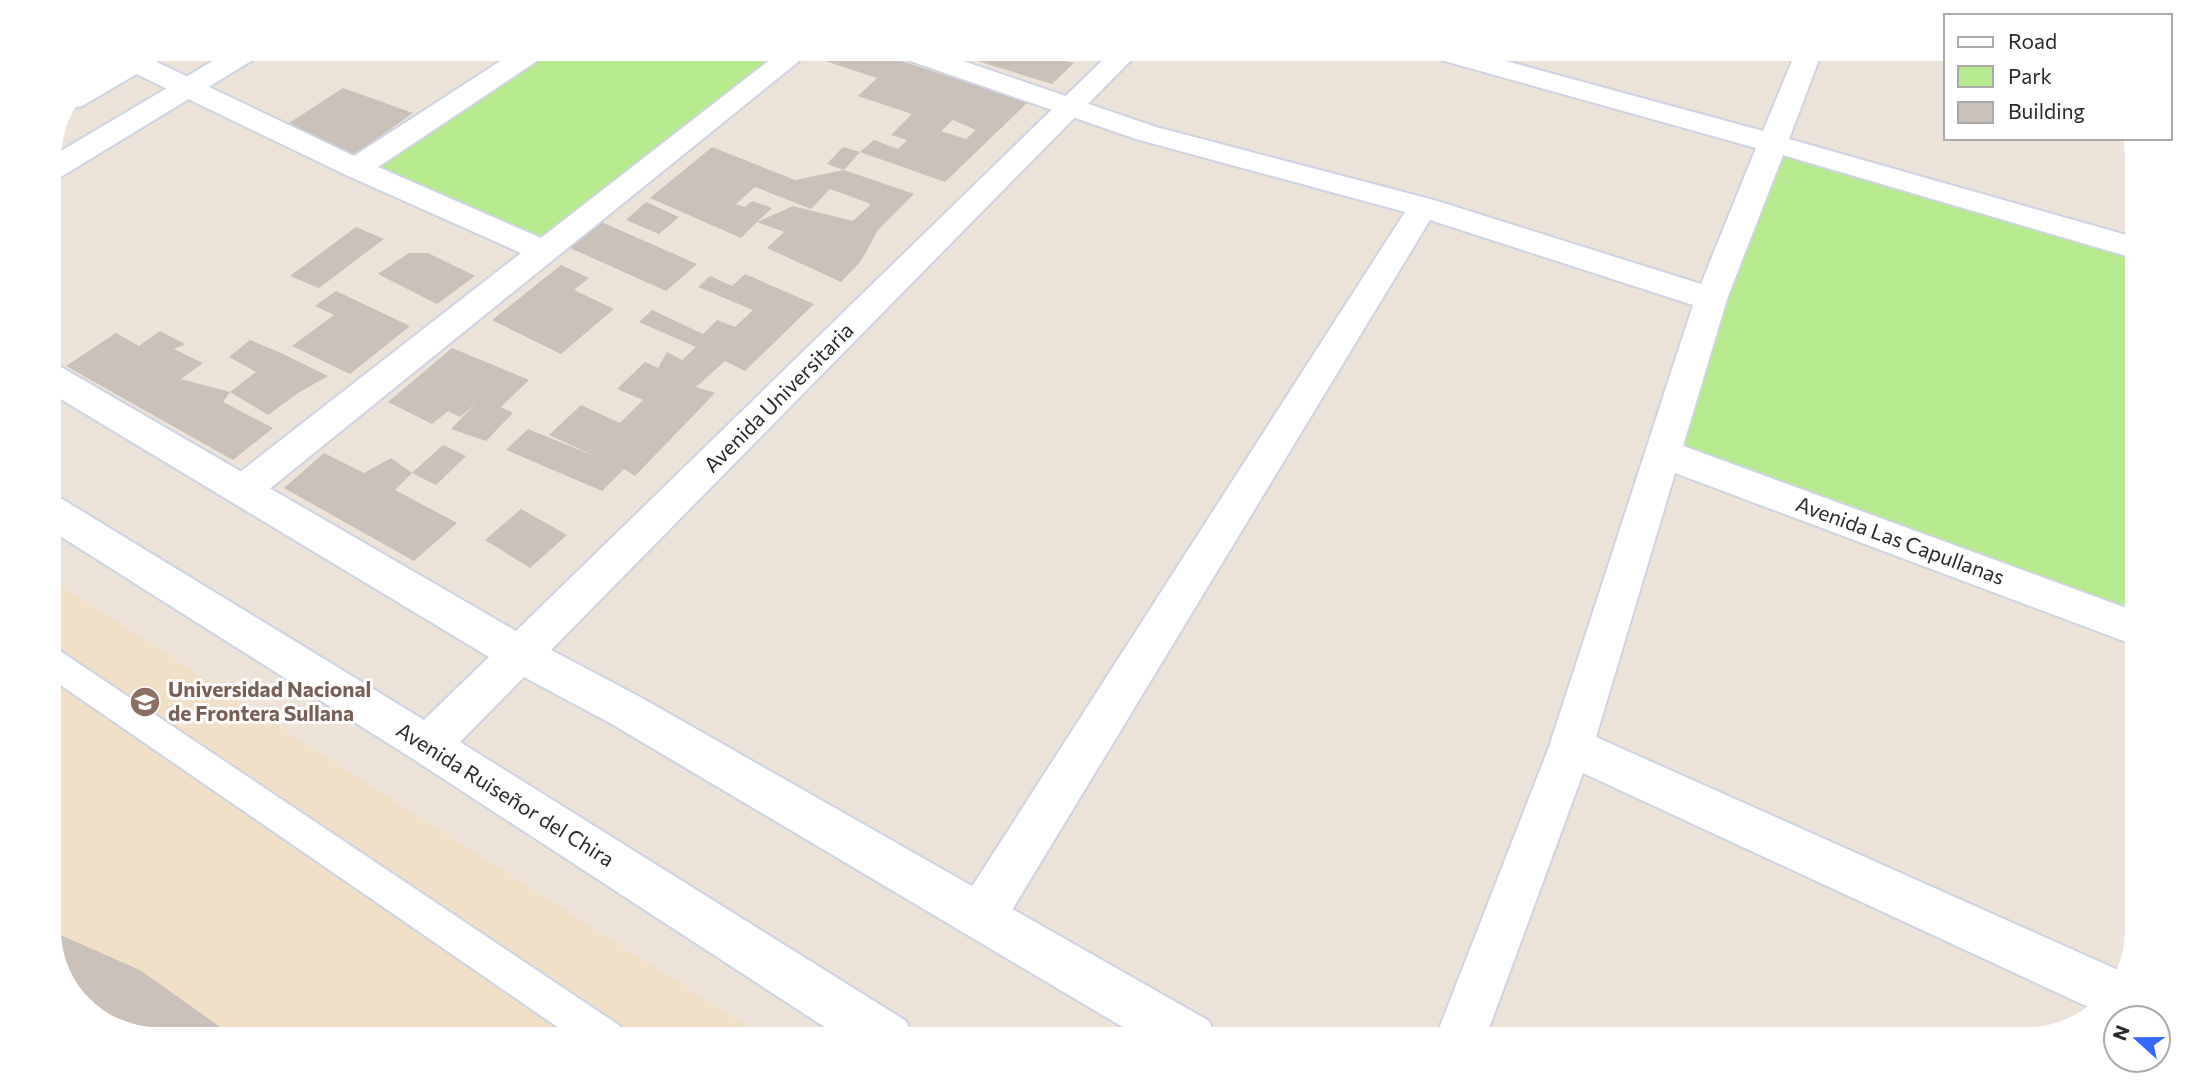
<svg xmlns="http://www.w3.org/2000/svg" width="2186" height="1088" font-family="Commissioner,sans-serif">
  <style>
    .education { fill: #f1e0c6 }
    .green { fill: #b5ea8f }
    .building { fill: #c8c0b9; fill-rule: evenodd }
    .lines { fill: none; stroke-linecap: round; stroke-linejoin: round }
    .lane-casing { stroke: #ced4e4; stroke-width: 4 }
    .street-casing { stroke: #ced4e4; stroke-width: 4 }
    .secondary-casing { stroke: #ced4e4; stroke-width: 4 }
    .lane { fill: #fff; fill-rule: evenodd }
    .street { fill: #fff; fill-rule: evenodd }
    .secondary { fill: #fff; fill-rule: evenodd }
    .labels { text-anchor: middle; stroke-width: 6; stroke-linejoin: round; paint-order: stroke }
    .street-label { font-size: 21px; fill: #292929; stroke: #fff }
    .education-label { font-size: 21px; font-weight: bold; fill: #785e54; stroke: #fff; text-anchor: start }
  </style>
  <rect width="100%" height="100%" fill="#ede3d9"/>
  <path class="education" d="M49,578L431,825L767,1039H158L110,1028L68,991L49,938Z"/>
  <g class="green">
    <path d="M537,49H801L544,251L356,168Z"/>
    <path d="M1777,155L2137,259V617L1679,449L1718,318Z"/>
  </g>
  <g class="building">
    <path d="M834,49H864L1028,102L945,182L860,152L874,140L898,149L907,140L891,135L912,114L858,96L877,78L822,60ZM953,120L976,130L966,139L941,131Z"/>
    <path d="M985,49L1029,50L1077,49L1065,61L1074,63L1052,84L974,60Z"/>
    <path d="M343,88L413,113L354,155L283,127Z"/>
    <path d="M712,147L795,180L844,170L914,194L878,230L861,261L841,282L767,248L784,232L757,222L741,238L650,198ZM755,187L811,209L830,189L871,204L853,221L793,206L757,222L772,208L752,201L745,207L736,204Z"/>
    <path d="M843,147L860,152L844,170L827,164Z"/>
    <path d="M646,202L679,217L659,234L626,220Z"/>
    <path d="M599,221L697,264L666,291L568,247Z"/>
    <path d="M356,227L384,239L319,288L290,276Z"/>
    <path d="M409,253H428L475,276L437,304L378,274Z"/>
    <path d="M561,265L589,278L574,290L614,309L561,354L492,320Z"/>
    <path d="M745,274L814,304L745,371L725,361L696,387L715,393L635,476L624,469L602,491L506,450L528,429L597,457L549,435L581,405L620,423L643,400L617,389L645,362L658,368L667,352L682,360L696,347L639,322L652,310L703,334L717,320L735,327L753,310L698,287L710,276L732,286Z"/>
    <path d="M336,291L410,326L350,374L292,346L334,315L315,306Z"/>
    <path d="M160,331L185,344L174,349L203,363L181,379L230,392L223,402L273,428L233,460L66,366L116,333L139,346Z"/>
    <path d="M250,340L281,353L328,376L298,393L268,415L230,392L256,372L229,357Z"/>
    <path d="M452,348L529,380L501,407L513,413L486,441L451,429L476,403L460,417L448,411L432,424L388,402Z"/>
    <path d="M443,445L466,456L436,485L412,473Z"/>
    <path d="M324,453L364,473L391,458L412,473L395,490L457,523L414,561L284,488Z"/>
    <path d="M521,509L567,535L530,568L485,540Z"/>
    <path d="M49,930L140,970L237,1039H158L110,1028L68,991L49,938Z"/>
  </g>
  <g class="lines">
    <g class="lane-casing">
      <path id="lane" d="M49,647L60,651L620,1026L625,1039H575L49,677Z"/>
    </g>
    <g class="street-casing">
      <g id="street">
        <path d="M519,49H550L546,55L378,167L541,238L784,49H814L257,499L244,504L231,499L225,489L231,479L521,253L346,175L126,69L123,63L141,56L146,57L354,156Z"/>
        <path d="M889,49H928L1156,127L1434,200L1701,284L1756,148L1423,55L1419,49H1462L1763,131L1797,49H1823L1789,139L2137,238V259L1783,155L1727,299L1683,446L2137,612V646L1675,473L1596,737L2127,974L2126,978L2097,1011L1583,773L1485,1039H1435L1549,747L1693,305L1430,220L998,933L981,939L964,933L957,916L964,899L1405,212L1136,139L893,55Z"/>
      </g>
    </g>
    <g class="secondary-casing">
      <g id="secondary">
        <path d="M158,49H173L169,55L82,106L69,108L80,84Z"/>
        <path d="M233,49H265L261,55L59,178L49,180V158Z"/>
        <path d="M1114,49H1142L551,650L640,697L1209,1021L1216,1039H1143L610,723L524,677L460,742L906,1021L913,1039H843L413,759L49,529V495L62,499L424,720L489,657L49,392V364L61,367L516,631Z"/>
      </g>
    </g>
    <use href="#lane" class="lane"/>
    <use href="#street" class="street"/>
    <use href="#secondary" class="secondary"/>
  </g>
  <defs>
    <g id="university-disc" transform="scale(1.575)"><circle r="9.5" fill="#8d6e63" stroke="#fff"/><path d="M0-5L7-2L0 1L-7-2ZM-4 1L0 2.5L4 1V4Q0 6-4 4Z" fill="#fff"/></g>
  </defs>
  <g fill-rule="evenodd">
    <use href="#university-disc" x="145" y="702"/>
  </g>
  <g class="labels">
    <g class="street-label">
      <text transform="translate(779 398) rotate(-45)" y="7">Avenida Universitaria</text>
      <text transform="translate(1900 541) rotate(20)" y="7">Avenida Las Capullanas</text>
      <text transform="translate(505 795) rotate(32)" y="7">Avenida Ruiseñor del Chira</text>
    </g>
    <g class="education-label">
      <text x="168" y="697">Universidad Nacional<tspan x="168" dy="24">de Frontera Sullana</tspan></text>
    </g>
  </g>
  <path d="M0 0H2186V1088H0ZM158 61H2028A97 97 0 0 1 2125 158V930A97 97 0 0 1 2028 1027H158A97 97 0 0 1 61 930V158A97 97 0 0 1 158 61Z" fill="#fff" fill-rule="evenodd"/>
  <rect x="1944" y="14" width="228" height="126" fill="#ffffff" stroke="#a9a9a9" stroke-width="2"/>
  <rect x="1958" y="37" width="35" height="10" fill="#ffffff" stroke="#a9a9a9" stroke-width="2"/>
  <text x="2008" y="49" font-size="21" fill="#292929">Road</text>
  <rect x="1958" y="66" width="35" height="21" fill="#b5ea8f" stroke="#a9a9a9" stroke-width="2"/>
  <text x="2008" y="84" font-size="21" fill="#292929">Park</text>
  <rect x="1958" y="102" width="35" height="21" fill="#c8c0b9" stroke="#a9a9a9" stroke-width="2"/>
  <text x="2008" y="119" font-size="21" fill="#292929">Building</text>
  <g transform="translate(2137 1039) rotate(291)"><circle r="33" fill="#ffffff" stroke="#a9a9a9" stroke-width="2"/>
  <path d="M0-5L12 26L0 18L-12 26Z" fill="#3469ff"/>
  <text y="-10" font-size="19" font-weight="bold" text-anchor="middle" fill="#292929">N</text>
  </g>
</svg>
